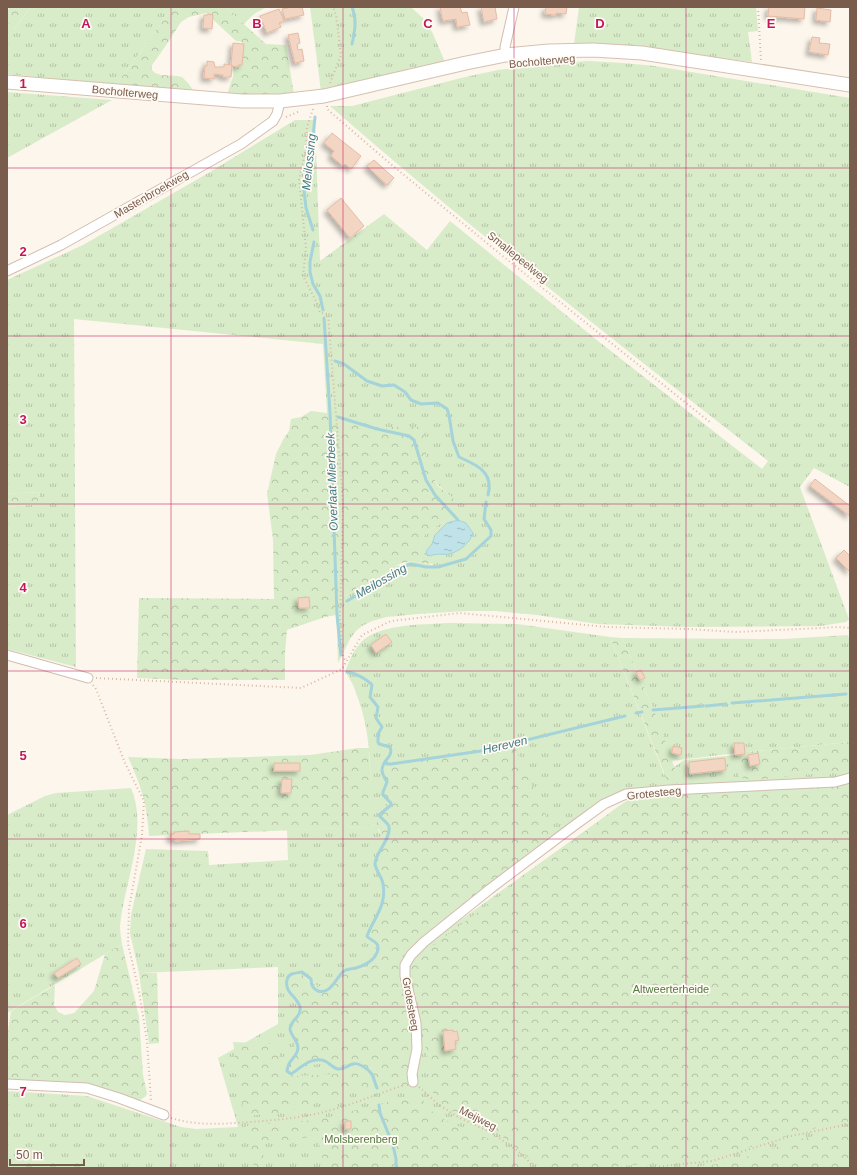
<svg xmlns="http://www.w3.org/2000/svg" width="857" height="1175" font-family="Helvetica,sans-serif">
  <style>
    .grass { fill: url(#grass-tufts); fill-rule: evenodd }
    .forest { fill: url(#forest-crowns) }
    .water { fill: url(#water-ripples); stroke: #a5d3da }
    .lines { fill: none; stroke-linecap: round; stroke-linejoin: round }
    .stream { stroke: #a5d3da; stroke-width: 3 }
    .building { fill: #f3d5c3; stroke: #e6bba3; filter: url(#shadow) }
    .street-casing { stroke: #d1beb0; stroke-width: 11 }
    .secondary-casing { stroke: #d6c0b0; stroke-width: 15 }
    .path { stroke: #d9b8a5; stroke-width: 2; stroke-dasharray: 1 3; stroke-linecap: butt }
    .street { stroke: #fff; stroke-width: 9 }
    .secondary { stroke: #fff; stroke-width: 13 }
    .grid { fill: none; stroke: #c2185b; stroke-width: 1; stroke-opacity: 0.55 }
    .labels { text-anchor: middle; stroke-width: 3.5; stroke-linejoin: round; paint-order: stroke }
    .street-label { font-size: 11px; fill: #7a5c4d; stroke: #fffaf3 }
    .park-label { font-size: 11px; fill: #537a41; stroke: #fffaf3 }
    .water-label { font-size: 12px; font-style: italic; fill: #437c86; stroke: #fffaf3 }
    .grid-label { font-size: 13px; text-anchor: middle; font-weight: bold; fill: #c2185b; stroke: #fffaf3; stroke-width: 3.5; stroke-linejoin: round; paint-order: stroke }
  </style>
  <defs>
    <pattern id="grass-tufts" width="24" height="20" patternUnits="userSpaceOnUse"><rect width="24" height="20" fill="#d8ecc9"/><path d="M3 7l-1-3M5 7V3M7 7l1-3M15 17l-1-3M17 17v-4M19 17l1-3" fill="none" stroke="#b4c2a5"/></pattern>
    <pattern id="forest-crowns" width="20" height="18" patternUnits="userSpaceOnUse"><rect width="20" height="18" fill="#d8ecc9"/><path d="M2 6a3 3 0 1 1 6 0M12 15a3 3 0 1 1 6 0" fill="none" stroke="#b4c2a5"/></pattern>
    <pattern id="water-ripples" width="26" height="14" patternUnits="userSpaceOnUse"><rect width="26" height="14" fill="#bfe3e8"/><path d="M2 4q2-2 4 0t4 0M15 11q2-2 4 0t4 0" fill="none" stroke="#a0bbbe"/></pattern>
    <filter id="shadow"><feDropShadow dx="-3.5" dy="3.5" stdDeviation="2" flood-color="#0004"/></filter>
  </defs>
  <rect width="100%" height="100%" fill="#fdf6ec"/>
  <g class="grass">
    <path d="M31,7H173L116,85L7,74V38Z"/>
    <path d="M225,7H267L254,14L244,24Z"/>
    <path d="M310,7H411L425,20L433,34L445,62L321,91Z"/>
    <path d="M579,7H756L758,31L748,32L752,62L626,46L574,44Z"/>
    <path d="M589,61L623,63L655,66L850,98V487L814,468L800,487L849,619L846,622L820,626L689,627L598,624L537,615L495,611H465L418,614L387,617L372,621L362,626L356,631L350,639L338,663L336,600L392,572C406,557 415,562 433,565L431,558L423,555L419,547L426,532L454,516L453,498C439,487 427,475 425,456C424,442 428,439 417,427H371L327,413L323,344L74,319L76,667L7,649V507L38,504L40,492L7,494V280L83,245L210,172L295,120H315L320,261L384,214L427,250L450,221L598,341L762,469L768,461C620,345 472,230 330,106H352L465,77L498,70L555,63ZM458,520L466,523L473,533L471,539L463,546L441,554H435L427,550L432,544L447,523Z"/>
    <path d="M7,92L112,100L7,158Z"/>
    <path d="M448,623L517,624L610,637L664,774L684,760L850,744V1168H7V1091L87,1096L181,1127L196,1129L238,1127L218,1058L278,1024V967L139,973L130,933L131,915L146,849L208,851L209,865L288,860L287,830L367,827C372,783 373,736 356,693C354,685 349,678 345,671C349,663 352,653 358,646C373,623 423,625 448,623ZM382,771L556,839L631,791L643,789L448,929L299,1013V1007L290,995L304,976L312,984L322,987L344,972L367,968L376,951L373,942L369,940L366,935C374,922 385,905 383,890C382,882 378,873 375,866L386,838L378,830L380,814L388,805V802L383,789L386,782Z"/>
    <path d="M848,635L850,641V742L737,753L671,761L654,710L622,638L784,639Z"/>
    <path d="M131,788C149,829 124,884 120,926C120,932 121,938 122,944L7,1013V815L45,796L56,793Z"/>
  </g>
  <g class="forest">
    <path d="M10,7H31L7,38V11Z"/>
    <path d="M173,7H225L266,44L286,45L294,95L284,96L227,94L233,77L234,64H240L242,42L236,41L206,13L189,17L181,22L167,44L152,65V70L155,73L161,75L178,76L183,78L188,83L193,90L116,85Z"/>
    <path d="M311,411L327,413L371,427H418L425,435L426,458L429,470L438,486L453,498L459,509L454,516L426,532L419,547C424,556 428,558 438,557L440,559V562C425,568 412,556 398,565C396,566 394,570 392,572L336,600V615L325,617L287,630L285,653V680H183L137,678L139,598L274,599L273,539L267,494L276,454L284,438L289,431L291,419L301,417Z"/>
    <path d="M40,492L38,504L7,507V494Z"/>
    <path d="M610,637L622,638L654,710L680,783L669,785Z"/>
    <path d="M850,742V770L765,779L752,780L739,777L737,753Z"/>
    <path d="M513,743L556,839L400,958L412,1015L421,1080L415,1084L384,1093C374,1075 374,1069 353,1062L337,1068L326,1063L292,1068L290,1062L296,1042L291,1030L299,1012V1007C290,994 272,977 300,973L312,984L322,987L344,972L367,968L376,951L373,942L366,937C366,931 378,915 380,906C384,895 383,886 379,876C377,872 375,868 375,864C375,855 382,846 386,838C359,813 402,811 382,793L386,782L382,771L383,766Z"/>
    <path d="M358,748H369L371,792L368,827L149,836C147,803 141,786 128,757L180,759L310,755Z"/>
    <path d="M850,782V1121L798,1132L714,1157L602,1168H542L495,1131L484,1125L459,1115L445,1107L431,1090V1076L410,963L619,806C649,796 695,790 728,789C739,788 750,791 761,790C791,789 821,785 850,782Z"/>
    <path d="M122,944L139,1017L143,1075L147,1093L146,1096L139,1101L109,1091L7,1082V1038L11,1011L55,985L54,1005L58,1012L65,1015L74,1013L94,991L105,954Z"/>
    <path d="M139,973H157L159,1043L149,1044Z"/>
    <path d="M233,1042L278,1044L280,1067L284,1073L294,1076L360,1073L371,1085L284,1113L244,1116Z"/>
    <path d="M413,1095H421C430,1123 470,1127 492,1141C504,1149 515,1159 526,1168H325L317,1136L261,1144L266,1168H254L246,1126L314,1120L334,1116Z"/>
    <path d="M850,1129V1168H681L728,1163L800,1139Z"/>
  </g>
  <path class="water" d="M458,520L466,523L473,533C471,542 459,552 449,554C442,555 437,553 430,556L426,554L427,550L432,544L435,535L447,523Z"/>
  <g class="lines">
    <g class="stream">
      <path d="M352,7C357,20 355,31 352,44"/>
      <path d="M313,230L306,208L304,190L306,172L312,147L315,117"/>
      <path d="M314,242L310,262V272L313,284L320,296L323,310"/>
      <path d="M324,318L330,413L337,615L341,655"/>
      <path d="M335,361L344,364L367,381L382,386L394,385L405,392L411,400L421,404L438,403L447,409L449,415L453,441L459,457C477,465 494,472 488,495"/>
      <path d="M338,417L377,429L409,436L414,440L426,480L435,495L458,520"/>
      <path d="M347,601L369,588L388,579L398,568L411,564L426,567H438L466,559L491,536V530L484,519L486,502"/>
      <path d="M347,672C355,673 367,679 372,685L370,697L378,707L376,718L382,727L378,734V742L379,744L390,747C394,757 382,760 382,770C382,775 385,778 387,782L383,792V795L391,803V805L379,815C382,820 388,822 389,827C391,839 375,853 375,864C376,871 382,877 383,884C387,905 374,918 367,936C370,941 379,941 378,949C376,960 366,965 356,968C352,969 347,969 344,971C336,977 331,995 318,991C313,989 311,984 311,979L302,972C296,973 288,973 287,980C284,993 298,997 300,1007C302,1017 290,1020 290,1029C291,1037 301,1043 297,1052C294,1060 288,1060 287,1071L291,1074C301,1068 311,1056 325,1061C329,1063 333,1068 338,1069C344,1070 348,1065 353,1064C358,1062 368,1069 371,1073C374,1077 375,1084 377,1088"/>
      <path d="M732,703L846,694"/>
      <path d="M706,706L726,704"/>
      <path d="M653,710L703,706"/>
      <path d="M636,713L642,712"/>
      <path d="M385,762L388,764H391L481,751L625,716"/>
      <path d="M379,1105L380,1113L393,1145L396,1159V1168"/>
    </g>
  </g>
  <g class="building">
    <path d="M292,7H302L304,15L285,19L282,9Z"/>
    <path d="M440,7H460L462,13L467,12L470,25L457,27L456,19L443,21Z"/>
    <path d="M481,7H495L497,19L484,22Z"/>
    <path d="M546,7H567L566,14L556,13V15L545,14Z"/>
    <path d="M769,7H805L804,19L768,16Z"/>
    <path d="M817,8L831,10L830,22L816,20Z"/>
    <path d="M279,9L284,21L279,23L281,27L267,33L260,16Z"/>
    <path d="M208,14L213,15L212,29L203,28L204,15H208Z"/>
    <path d="M298,33L300,43L297,44L298,50L302,49L304,61L295,63L288,35Z"/>
    <path d="M812,37L820,38L819,43L830,44L828,55L809,52Z"/>
    <path d="M233,43L244,44L242,65H238V67L232,66L231,65Z"/>
    <path d="M207,61L214,62L215,67H224V64L232,65L231,77H223V75L214,74V79L204,78L205,66H207Z"/>
    <path d="M332,133L361,156L351,169L345,164L343,166L331,156L334,151L324,143Z"/>
    <path d="M374,160L394,178L387,185L367,166Z"/>
    <path d="M341,198L364,226L350,238L327,210Z"/>
    <path d="M815,479L850,506V516L810,486Z"/>
    <path d="M844,550L850,556V572L836,558Z"/>
    <path d="M309,597L310,608H299L298,598Z"/>
    <path d="M386,634L392,642L376,653L371,645Z"/>
    <path d="M641,670L645,678L640,680L636,672Z"/>
    <path d="M734,743H744L745,754L735,755Z"/>
    <path d="M673,746L682,748L681,755L672,753Z"/>
    <path d="M758,753L760,764L750,766L748,755Z"/>
    <path d="M725,758L726,770L690,774L689,762Z"/>
    <rect x="274" y="763" width="26" height="8"/>
    <path d="M282,779H292L291,793H281Z"/>
    <path d="M189,831V834H200V839L175,841V839H170V835L174,834V832Z"/>
    <path d="M77,958L81,964L58,978L54,973Z"/>
    <path d="M453,1030V1032L457,1031L459,1040L455,1041L456,1049L445,1051L443,1031Z"/>
    <rect x="345" y="1121" width="6" height="8"/>
  </g>
  <g class="lines">
    <g class="street-casing">
      <g id="street">
        <path d="M506,55L505,47L514,7"/>
        <path d="M7,271L61,245L241,144L273,121L277,114L280,101"/>
        <path d="M7,655L88,678"/>
        <path d="M413,1082L412,1074L417,1049L416,1023L405,976V965L411,955L424,942L490,889L575,825L604,804L626,794L669,790L835,782L850,778"/>
        <path d="M7,1084L87,1088L119,1098L164,1115"/>
      </g>
    </g>
    <g class="secondary-casing">
      <path id="secondary" d="M7,82L242,101H280L324,96L466,63L506,55L549,51L593,50L642,53L850,85"/>
    </g>
    <g class="path">
      <path d="M758,7L761,60"/>
      <path d="M330,83L341,55L336,15L333,7"/>
      <path d="M327,106V109L387,161L499,253L711,423"/>
      <path d="M313,109L307,127L306,148L299,180L306,248L303,276L317,303L320,313L328,314L343,504L340,616L342,653L346,662"/>
      <path d="M286,117L300,111"/>
      <path d="M96,678L301,688L342,669L362,635L391,621L460,613L607,627L689,629L737,632L839,627L850,628"/>
      <path d="M93,685L96,689L125,763L144,801L142,835L129,909L128,944L139,991L147,1041L151,1101"/>
      <path d="M419,1087L439,1105L458,1117L492,1133L522,1154L535,1168"/>
      <path d="M171,1118C197,1126 224,1124 250,1122C279,1120 308,1117 335,1109C359,1102 382,1092 405,1085"/>
      <path d="M643,1168L712,1161L791,1136L850,1124"/>
    </g>
    <use href="#street" class="street"/>
    <use href="#secondary" class="secondary"/>
  </g>
  <path class="grid" d="M171,7V1168M343,7V1168M514,7V1168M686,7V1168M7,168H850M7,336H850M7,504H850M7,671H850M7,839H850M7,1007H850"/>
  <g class="labels">
    <g class="street-label">
      <text transform="translate(542 61) rotate(-5)" y="4">Bocholterweg</text>
      <text transform="translate(125 92) rotate(5)" y="4">Bocholterweg</text>
      <text transform="translate(151 194) rotate(-30)" y="4">Mastenbroekweg</text>
      <text transform="translate(518 257) rotate(39)" y="4">Smallepeelweg</text>
      <text transform="translate(654 793) rotate(-6)" y="4">Grotesteeg</text>
      <text transform="translate(411 1004) rotate(80)" y="4">Grotesteeg</text>
      <text transform="translate(478 1118) rotate(27)" y="4">Meijweg</text>
    </g>
    <g class="park-label">
      <text x="671" y="993">Altweerterheide</text>
      <text x="361" y="1143">Molsberenberg</text>
    </g>
    <g class="water-label">
      <text transform="translate(309 162) rotate(-84)" y="4">Meilossing</text>
      <text transform="translate(332 482) rotate(-92)" y="4">Overlaat Mierbeek</text>
      <text transform="translate(381 581) rotate(-30)" y="4">Meilossing</text>
      <text transform="translate(505 745) rotate(-13)" y="4">Hereven</text>
    </g>
  </g>
  <g class="grid-label">
    <text x="86" y="28">A</text>
    <text x="257" y="28">B</text>
    <text x="428" y="28">C</text>
    <text x="600" y="28">D</text>
    <text x="771" y="28">E</text>
    <text x="23" y="88">1</text>
    <text x="23" y="256">2</text>
    <text x="23" y="424">3</text>
    <text x="23" y="592">4</text>
    <text x="23" y="760">5</text>
    <text x="23" y="928">6</text>
    <text x="23" y="1096">7</text>
  </g>
  <rect width="857" height="1175" fill="none" stroke="#7a5c4d" stroke-width="16"/>
  <path d="M10 1159v6h74v-6" fill="none" stroke="#7a5c4d" stroke-width="2"/>
  <text x="16" y="1159" font-size="12" fill="#7a5c4d" stroke="#fffaf3" stroke-width="3" paint-order="stroke">50 m</text>
</svg>
